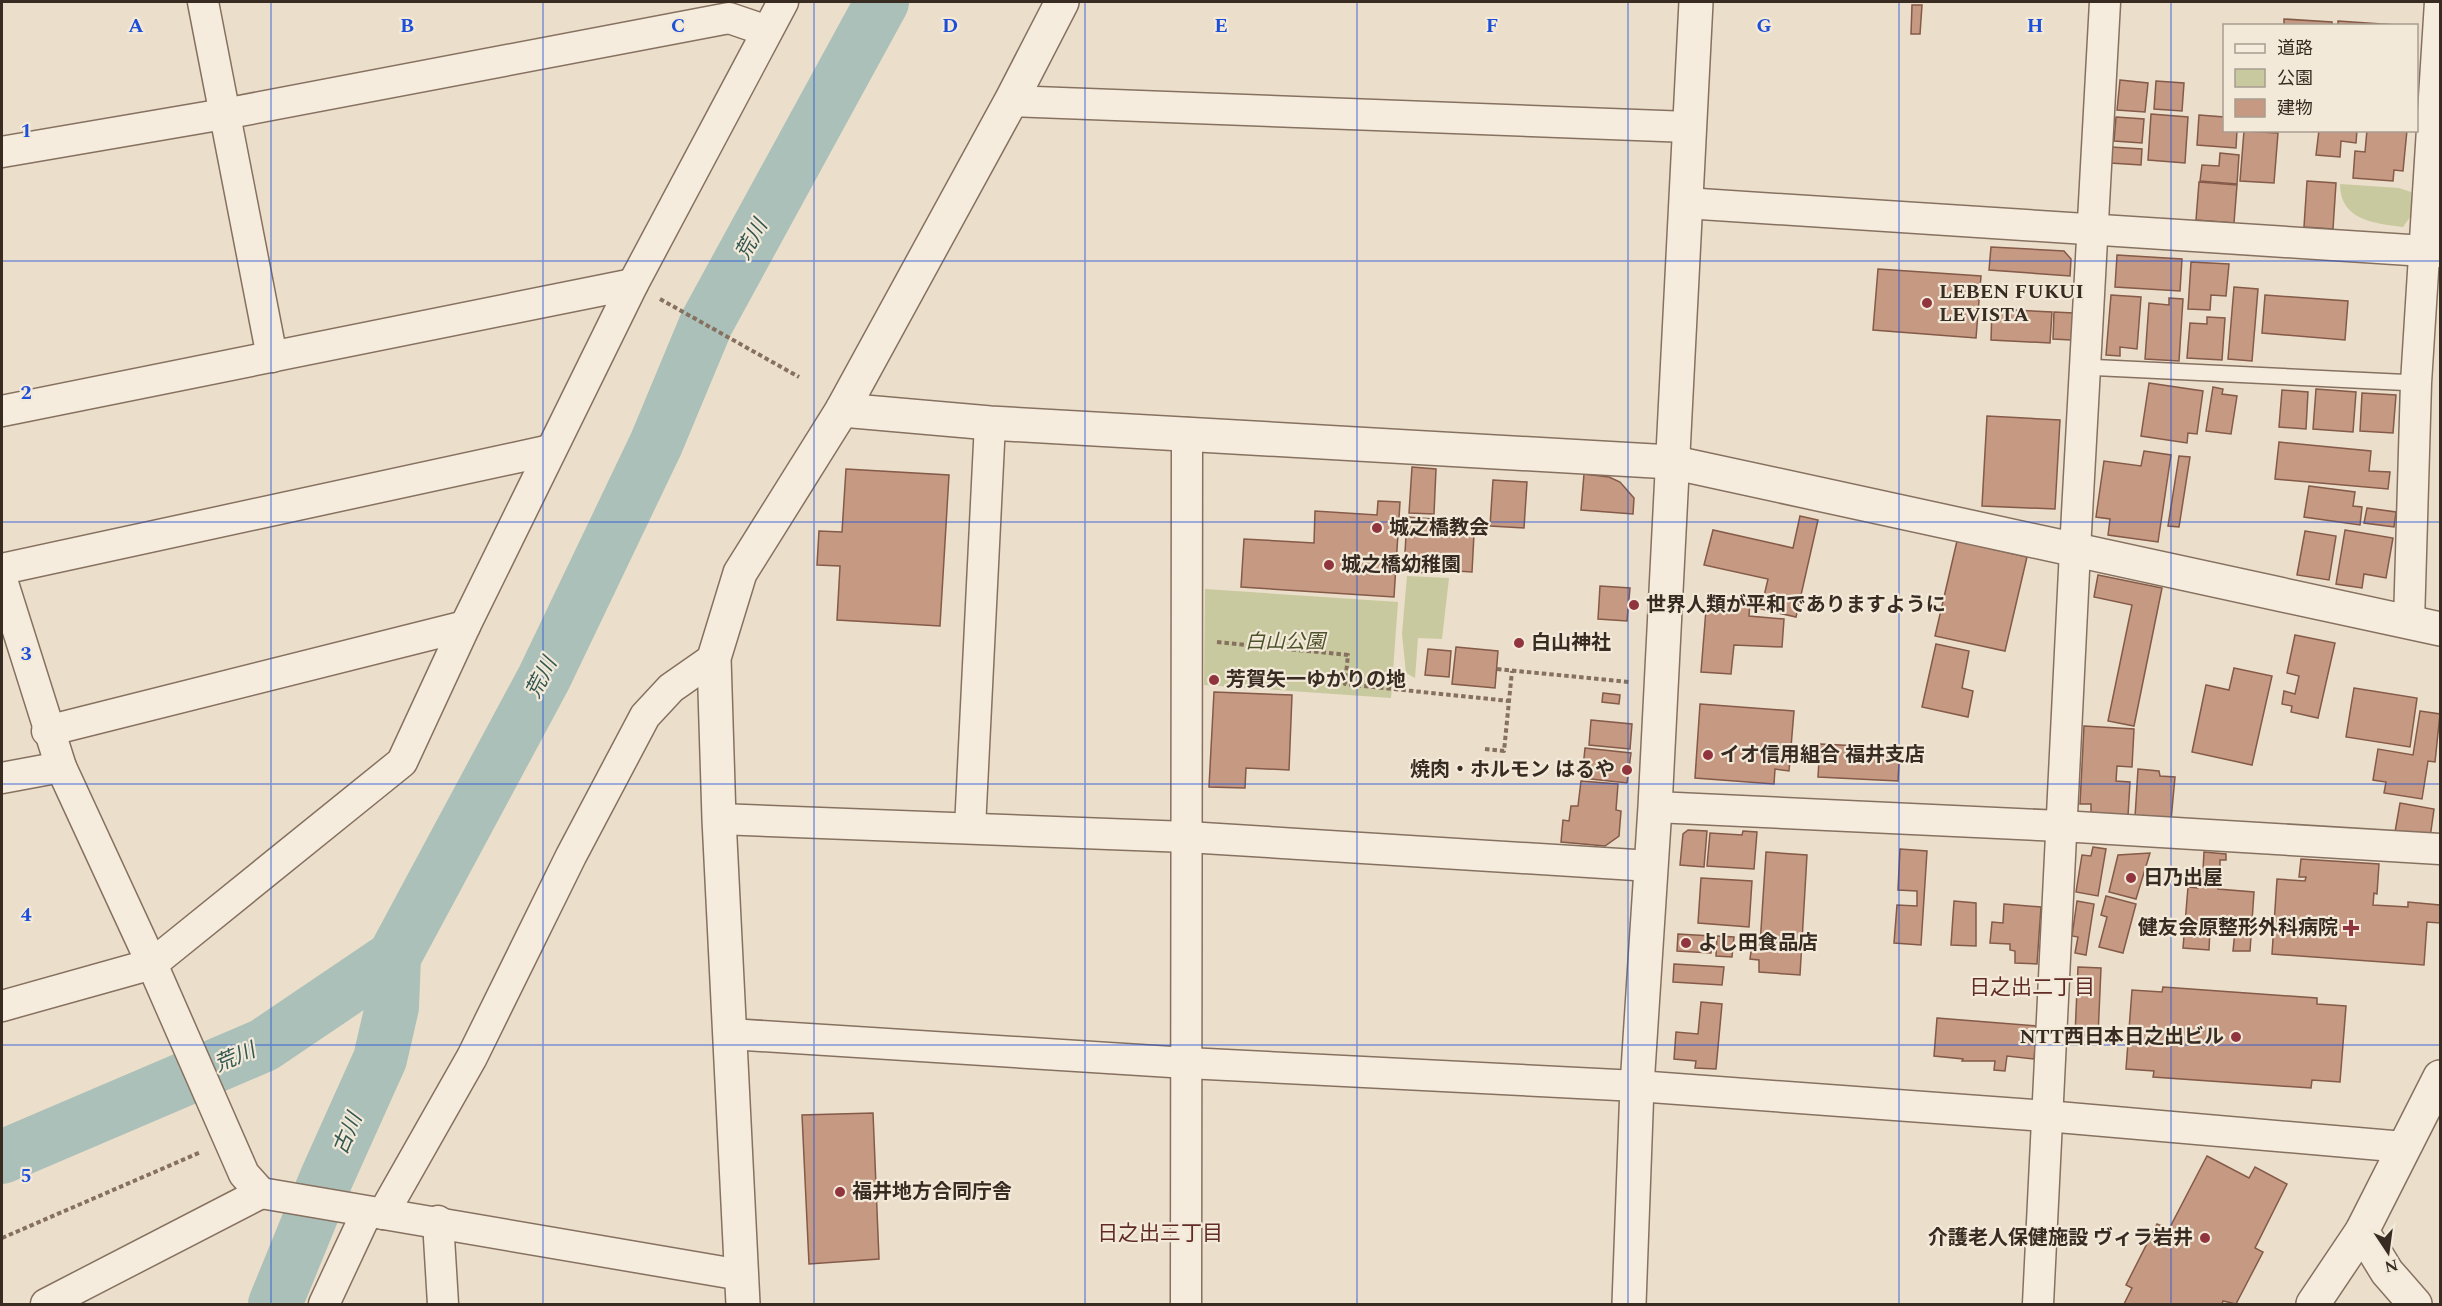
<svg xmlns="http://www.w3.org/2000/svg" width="2442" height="1306" font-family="Spectral,'Noto Sans JP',serif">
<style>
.green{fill:#c8c99e}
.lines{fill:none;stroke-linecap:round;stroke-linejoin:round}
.river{stroke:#aac0b8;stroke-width:54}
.building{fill:#c69983;stroke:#845a48;stroke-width:1.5}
.service-casing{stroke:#867160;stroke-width:18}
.minor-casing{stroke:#867160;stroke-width:33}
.tertiary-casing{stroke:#867160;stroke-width:36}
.path{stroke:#867160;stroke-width:4;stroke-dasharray:4.5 3;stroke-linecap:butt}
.service{stroke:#f6ecdd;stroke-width:15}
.minor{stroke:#f6ecdd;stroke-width:30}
.tertiary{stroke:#f6ecdd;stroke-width:33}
.grid{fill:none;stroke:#1d4ed8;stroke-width:1.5;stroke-opacity:0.55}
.poi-dot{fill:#90353e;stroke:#f3e9d9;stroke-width:2}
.labels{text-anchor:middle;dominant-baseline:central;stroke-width:4.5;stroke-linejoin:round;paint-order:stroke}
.poi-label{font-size:20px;font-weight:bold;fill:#382b22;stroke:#f3e9d9;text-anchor:start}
.park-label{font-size:20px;font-style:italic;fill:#4c532a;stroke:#f3e9d9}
.water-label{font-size:21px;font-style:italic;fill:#335751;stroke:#f3e9d9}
.neighbourhood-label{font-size:21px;fill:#612c25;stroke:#f3e9d9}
.grid-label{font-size:20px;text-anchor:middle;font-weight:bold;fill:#1d4ed8;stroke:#f3e9d9;stroke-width:4.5;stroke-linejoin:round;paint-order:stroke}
</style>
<rect width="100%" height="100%" fill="#ebdeca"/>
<!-- green -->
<g class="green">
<path d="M2340,184L2399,188L2411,192L2413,213L2403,227C2373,223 2340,220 2340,184Z"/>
<polygon points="1407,576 1449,578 1442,639 1418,638 1415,678 1406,673 1402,634"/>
<polygon points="1205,589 1398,602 1391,698 1204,685"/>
</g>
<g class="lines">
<!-- river -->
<g class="river">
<polyline points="2,1157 264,1045 394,957 544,678 656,444 706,324 882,2"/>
<polyline points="275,1304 327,1177 380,1059 392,1007 394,957"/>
</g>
</g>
<!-- building -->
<g class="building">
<polygon points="1912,5 1922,5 1920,34 1911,34"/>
<polygon points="2284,19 2332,22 2332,26 2284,26"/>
<polygon points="2338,21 2397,25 2338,26"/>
<polygon points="2120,80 2148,83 2145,112 2117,110"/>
<polygon points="2156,81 2184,83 2182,111 2154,109"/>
<polygon points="2151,114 2188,117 2185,163 2148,160"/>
<polygon points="2199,115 2224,117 2224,130 2237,130 2236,148 2197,145"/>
<polygon points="2116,117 2144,119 2142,143 2114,141"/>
<polygon points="2319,130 2357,130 2356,143 2341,141 2340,157 2316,155"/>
<polygon points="2367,130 2407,130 2403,171 2394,170 2393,181 2353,178 2355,151 2365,152"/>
<polygon points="2244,131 2278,133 2274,183 2240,181"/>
<polygon points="2111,147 2142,149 2141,165 2110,163"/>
<polygon points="2220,153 2239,155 2237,184 2200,181 2202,165 2219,166"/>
<polygon points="2307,181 2336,183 2333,229 2304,227"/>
<polygon points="2199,182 2237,185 2234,223 2196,220"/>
<polygon points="1991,247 2064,251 2071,259 2070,276 1989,270"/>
<polygon points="2117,255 2182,259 2180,291 2115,287"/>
<polygon points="2191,262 2229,264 2226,296 2211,295 2210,310 2188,309"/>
<polygon points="1878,269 1981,276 1976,338 1873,330"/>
<polygon points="2234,287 2258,289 2252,361 2228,359"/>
<polygon points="2111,295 2141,297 2137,349 2120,347 2120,356 2106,355"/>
<polygon points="2265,295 2348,301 2345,340 2262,333"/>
<polygon points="2169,298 2183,299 2179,361 2145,359 2149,303 2169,305"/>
<polygon points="1992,309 2052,312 2050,343 1991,340"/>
<polygon points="2054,312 2073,313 2071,340 2053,339"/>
<polygon points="2207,317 2225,318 2222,360 2187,358 2190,323 2207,324"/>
<polygon points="2149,383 2203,391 2197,434 2188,433 2187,443 2141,436"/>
<polygon points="2213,387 2223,389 2222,394 2237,396 2231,434 2206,431"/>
<polygon points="2316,389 2356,392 2353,432 2313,429"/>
<polygon points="2282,390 2308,392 2306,429 2279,427"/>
<polygon points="2362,393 2396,395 2393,433 2360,431"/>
<polygon points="1987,416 2060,420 2055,509 1982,506"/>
<polygon points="2279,442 2371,451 2369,471 2390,472 2388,489 2275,479"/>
<polygon points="2144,451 2171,455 2158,542 2108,535 2110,519 2096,517 2104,461 2141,466"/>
<polygon points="2179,456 2190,457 2179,527 2168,526"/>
<polygon points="1412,467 1436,469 1434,514 1409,513"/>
<polygon points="846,469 949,475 940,626 837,620 840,566 817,565 819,531 842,532"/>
<polygon points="1584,474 1609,477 1620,482 1634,498 1633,514 1581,510"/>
<polygon points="1493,480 1527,482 1524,528 1490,526"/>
<polygon points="2309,486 2355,492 2353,506 2362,507 2360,525 2304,517"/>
<polygon points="1378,501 1400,502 1394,597 1241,587 1244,539 1314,543 1315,511 1377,515"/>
<polygon points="2367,508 2396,512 2394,527 2364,523"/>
<polygon points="1800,516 1818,520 1796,617 1761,609 1768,579 1704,565 1713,530 1793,548"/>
<polygon points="1407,517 1446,520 1445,532 1474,534 1472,572 1426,569 1426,573 1404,571"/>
<polygon points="2345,530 2393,538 2386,578 2364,574 2362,588 2336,584"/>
<polygon points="2305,531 2336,536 2329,580 2297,575"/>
<polygon points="1957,541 2027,557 2005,651 1935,636"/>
<polygon points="2098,575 2162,588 2134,726 2108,721 2132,605 2094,597"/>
<polygon points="1600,586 1630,588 1627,621 1598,619"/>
<polygon points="1707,597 1750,600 1749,616 1784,619 1782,647 1734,645 1731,674 1701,672"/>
<polygon points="2295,635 2335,643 2318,718 2291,712 2292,706 2282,704 2284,691 2295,694 2299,676 2287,673"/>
<polygon points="1936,644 1969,651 1962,688 1973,691 1968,717 1922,707"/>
<polygon points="1456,647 1498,651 1495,688 1452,684"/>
<polygon points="1428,649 1451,651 1449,677 1425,675"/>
<polygon points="2234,668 2272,676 2252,765 2192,752 2206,685 2229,690"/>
<polygon points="2354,688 2417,698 2410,747 2346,737"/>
<polygon points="1214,692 1292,695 1289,770 1246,768 1245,788 1209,787"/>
<polygon points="1603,693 1620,695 1619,704 1602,702"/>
<polygon points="1700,704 1794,711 1789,771 1775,769 1774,784 1695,778"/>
<polygon points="2420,711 2440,714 2435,762 2428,761 2422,799 2384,793 2386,782 2373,780 2378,749 2413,755"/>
<polygon points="1591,720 1632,724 1630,749 1589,745"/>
<polygon points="2084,726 2134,729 2132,767 2117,766 2116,781 2130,782 2128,816 2091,815 2091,804 2080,804"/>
<polygon points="1820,744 1900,748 1898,781 1818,777"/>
<polygon points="1585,748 1631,753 1627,783 1582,778"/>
<polygon points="2138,769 2159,771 2160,776 2175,777 2171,820 2135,817"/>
<polygon points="1581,781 1618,784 1616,810 1621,811 1619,836 1605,846 1561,842 1563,820 1569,821 1571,806 1578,806"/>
<polygon points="2400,803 2434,809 2430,838 2395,832"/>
<polygon points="1688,830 1707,831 1704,867 1680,865 1683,834"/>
<polygon points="1743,831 1757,832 1754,869 1707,866 1710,833 1742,835"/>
<polygon points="2093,847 2106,849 2098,896 2076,892 2082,855 2091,856"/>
<polygon points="1900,849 1927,851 1921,945 1894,943 1897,905 1917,906 1917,891 1898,890"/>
<polygon points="1766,852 1807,855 1800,975 1759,972 1759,960 1750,959 1752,944 1760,945"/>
<polygon points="2204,852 2226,854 2226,860 2220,860 2220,871 2203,870"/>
<polygon points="2150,853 2136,899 2109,892 2118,855"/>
<polygon points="2301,859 2379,864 2377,894 2374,893 2373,905 2408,907 2408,902 2440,905 2440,923 2427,922 2424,965 2272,954 2277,879 2305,881 2306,877 2299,877"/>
<polygon points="2199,871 2219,873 2218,889 2254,892 2250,951 2233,951 2235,931 2210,929 2209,950 2183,948 2188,887 2198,888"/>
<polygon points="1701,878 1752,881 1749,927 1698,923"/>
<polygon points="2106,896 2136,904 2123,953 2099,947 2107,917 2101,915"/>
<polygon points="1954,901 1976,903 1976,946 1951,945"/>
<polygon points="2077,901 2094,904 2086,955 2075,953 2078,937 2072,936"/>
<polygon points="2004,904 2041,907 2037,964 2015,963 2015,951 2010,950 2010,944 1990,943 1992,922 2003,923"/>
<polygon points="1678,934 1712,936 1711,953 1677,951"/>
<polygon points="1717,936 1734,937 1732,957 1716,956"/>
<polygon points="1674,964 1724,967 1722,985 1673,982"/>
<polygon points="2078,967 2101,968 2098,1036 2075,1035"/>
<polygon points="2163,987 2317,998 2317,1004 2346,1006 2340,1082 2312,1080 2311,1088 2153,1077 2154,1071 2126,1069 2132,990 2162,992"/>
<polygon points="1701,1002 1722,1004 1716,1069 1695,1068 1696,1061 1674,1059 1676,1032 1698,1034"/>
<polygon points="1937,1018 2037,1026 2034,1059 2007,1056 2005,1071 1994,1070 1995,1061 1962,1061 1963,1059 1934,1056"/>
<polygon points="873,1113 879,1259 809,1264 802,1115"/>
<polygon points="2207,1156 2249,1178 2255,1167 2287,1184 2255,1248 2263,1252 2236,1304 2223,1301 2222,1304 2124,1304 2132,1288 2126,1285 2157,1224 2169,1229"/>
</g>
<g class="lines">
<defs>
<polyline id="service" points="2084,367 2416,383"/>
<g id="minor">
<polyline points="203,2 272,357"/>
<polyline points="1011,101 1689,127"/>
<polyline points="2,152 224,114 729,18 767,31"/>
<polyline points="1685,203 2440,252"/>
<polyline points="2,411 633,284"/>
<polyline points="2,569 551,450"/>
<polyline points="2,580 61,767 152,964 244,1174 261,1193 741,1275"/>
<polyline points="2409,622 2416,383 2440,2"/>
<polyline points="47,731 465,626"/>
<polyline points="2,778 61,767"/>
<polyline points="1655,807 2061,826 2440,849"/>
<polyline points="719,819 1187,837 1651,866"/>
<polyline points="970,828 990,423"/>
<polyline points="2,1006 152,964 402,762 465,626 633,284 783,2"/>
<polyline points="730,1034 1187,1063 1637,1086 2046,1116 2404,1147"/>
<polyline points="383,1214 472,1057 571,856 645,716 671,688 714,658"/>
<polyline points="438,1221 443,1304"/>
<polyline points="46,1304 261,1193"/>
<polyline points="324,1304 367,1212"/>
<polyline points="1186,1304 1187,433"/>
<polyline points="2038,1304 2075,550 2105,2"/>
</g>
<g id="tertiary">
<polyline points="842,410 990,423 1671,462 2440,629"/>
<polyline points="743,1304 719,819 714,658 740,573 842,410 1011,101 1062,2"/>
<polyline points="1629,1304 1637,1086 1655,807 1696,2"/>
<polyline points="2313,1304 2362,1231"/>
<polyline points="2415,1304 2387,1272 2362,1231 2440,1077"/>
</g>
</defs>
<!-- service casing -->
<use href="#service" class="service-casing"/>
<!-- minor casing -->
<use href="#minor" class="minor-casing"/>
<!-- tertiary casing -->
<use href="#tertiary" class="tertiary-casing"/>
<!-- path -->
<g class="path">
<polyline points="660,299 799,377"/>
<polyline points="1217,642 1348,655 1345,684 1509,701"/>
<polyline points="1497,669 1629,682"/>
<polyline points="1485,749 1504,751 1512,671"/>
<polyline points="2,1238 201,1152"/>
</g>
<!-- service -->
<use href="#service" class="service"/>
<!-- minor -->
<use href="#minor" class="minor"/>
<!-- tertiary -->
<use href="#tertiary" class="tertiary"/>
</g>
<!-- grid -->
<path class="grid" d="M271,2V1304M543,2V1304M814,2V1304M1085,2V1304M1357,2V1304M1628,2V1304M1899,2V1304M2171,2V1304M2,261H2440M2,522H2440M2,784H2440M2,1045H2440"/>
<!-- markers -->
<g class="poi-dot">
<circle cx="1927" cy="303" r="6"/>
<circle cx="1377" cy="528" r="6"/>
<circle cx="1329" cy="565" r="6"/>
<circle cx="1634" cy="605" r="6"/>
<circle cx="1519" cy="643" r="6"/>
<circle cx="1214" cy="680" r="6"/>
<circle cx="1708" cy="755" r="6"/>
<circle cx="1627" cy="770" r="6"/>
<circle cx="2131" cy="878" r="6"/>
<path d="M2348 919h6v6h6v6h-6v6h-6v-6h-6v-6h6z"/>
<circle cx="1686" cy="943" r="6"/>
<circle cx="2236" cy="1037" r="6"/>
<circle cx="840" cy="1192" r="6"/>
<circle cx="2205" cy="1238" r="6"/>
</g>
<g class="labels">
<!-- poi labels -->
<g class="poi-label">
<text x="1939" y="292">LEBEN FUKUI<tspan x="1939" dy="23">LEVISTA</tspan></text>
<text x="1389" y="528">城之橋教会</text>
<text x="1341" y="565">城之橋幼稚園</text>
<text x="1646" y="605">世界人類が平和でありますように</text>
<text x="1531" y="643">白山神社</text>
<text x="1226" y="680">芳賀矢一ゆかりの地</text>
<text x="1720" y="755">イオ信用組合 福井支店</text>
<text x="1615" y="770" text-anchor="end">焼肉・ホルモン はるや</text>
<text x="2143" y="878">日乃出屋</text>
<text x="2338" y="928" text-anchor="end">健友会原整形外科病院</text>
<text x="1698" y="943">よし田食品店</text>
<text x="2224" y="1037" text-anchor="end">NTT西日本日之出ビル</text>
<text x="852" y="1192">福井地方合同庁舎</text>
<text x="2193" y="1238" text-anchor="end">介護老人保健施設 ヴィラ岩井</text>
</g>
<!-- park labels -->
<g class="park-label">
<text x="1285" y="642">白山公園</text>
</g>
<!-- water labels -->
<g class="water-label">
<text transform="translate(752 240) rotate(-61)">荒川</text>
<text transform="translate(542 678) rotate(-63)">荒川</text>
<text transform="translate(235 1058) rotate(-23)">荒川</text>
<text transform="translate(348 1134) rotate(-67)">古川</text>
</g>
<!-- neighbourhood labels -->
<g class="neighbourhood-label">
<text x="2032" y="988">日之出二丁目</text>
<text x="1160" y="1234">日之出三丁目</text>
</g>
</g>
<g class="grid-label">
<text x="136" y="32">A</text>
<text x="407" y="32">B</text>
<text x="678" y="32">C</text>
<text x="950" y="32">D</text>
<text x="1221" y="32">E</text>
<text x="1492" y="32">F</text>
<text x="1764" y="32">G</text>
<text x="2035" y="32">H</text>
<text x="26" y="137">1</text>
<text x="26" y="399">2</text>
<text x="26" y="660">3</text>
<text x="26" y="921">4</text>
<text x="26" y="1182">5</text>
</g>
<!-- border -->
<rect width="2442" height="1306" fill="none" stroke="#382b22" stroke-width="6"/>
<!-- legend -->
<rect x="2223" y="24" width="195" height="108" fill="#f3e9d9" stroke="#a89d90" stroke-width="1.5"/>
<rect x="2235" y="44" width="30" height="9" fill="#f6ecdd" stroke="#a89d90" stroke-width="1.5"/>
<text x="2277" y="54" font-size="18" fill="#382b22">道路</text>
<rect x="2235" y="69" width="30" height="18" fill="#c8c99e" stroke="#a89d90" stroke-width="1.5"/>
<text x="2277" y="84" font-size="18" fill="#382b22">公園</text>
<rect x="2235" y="99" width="30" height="18" fill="#c69983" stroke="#a89d90" stroke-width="1.5"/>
<text x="2277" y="114" font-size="18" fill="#382b22">建物</text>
<!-- north arrow -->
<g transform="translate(2388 1252) rotate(167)" stroke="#f3e9d9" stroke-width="4.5" paint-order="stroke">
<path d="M0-4.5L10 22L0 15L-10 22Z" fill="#382b22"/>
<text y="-9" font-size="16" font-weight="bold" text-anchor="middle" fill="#382b22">N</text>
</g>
</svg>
